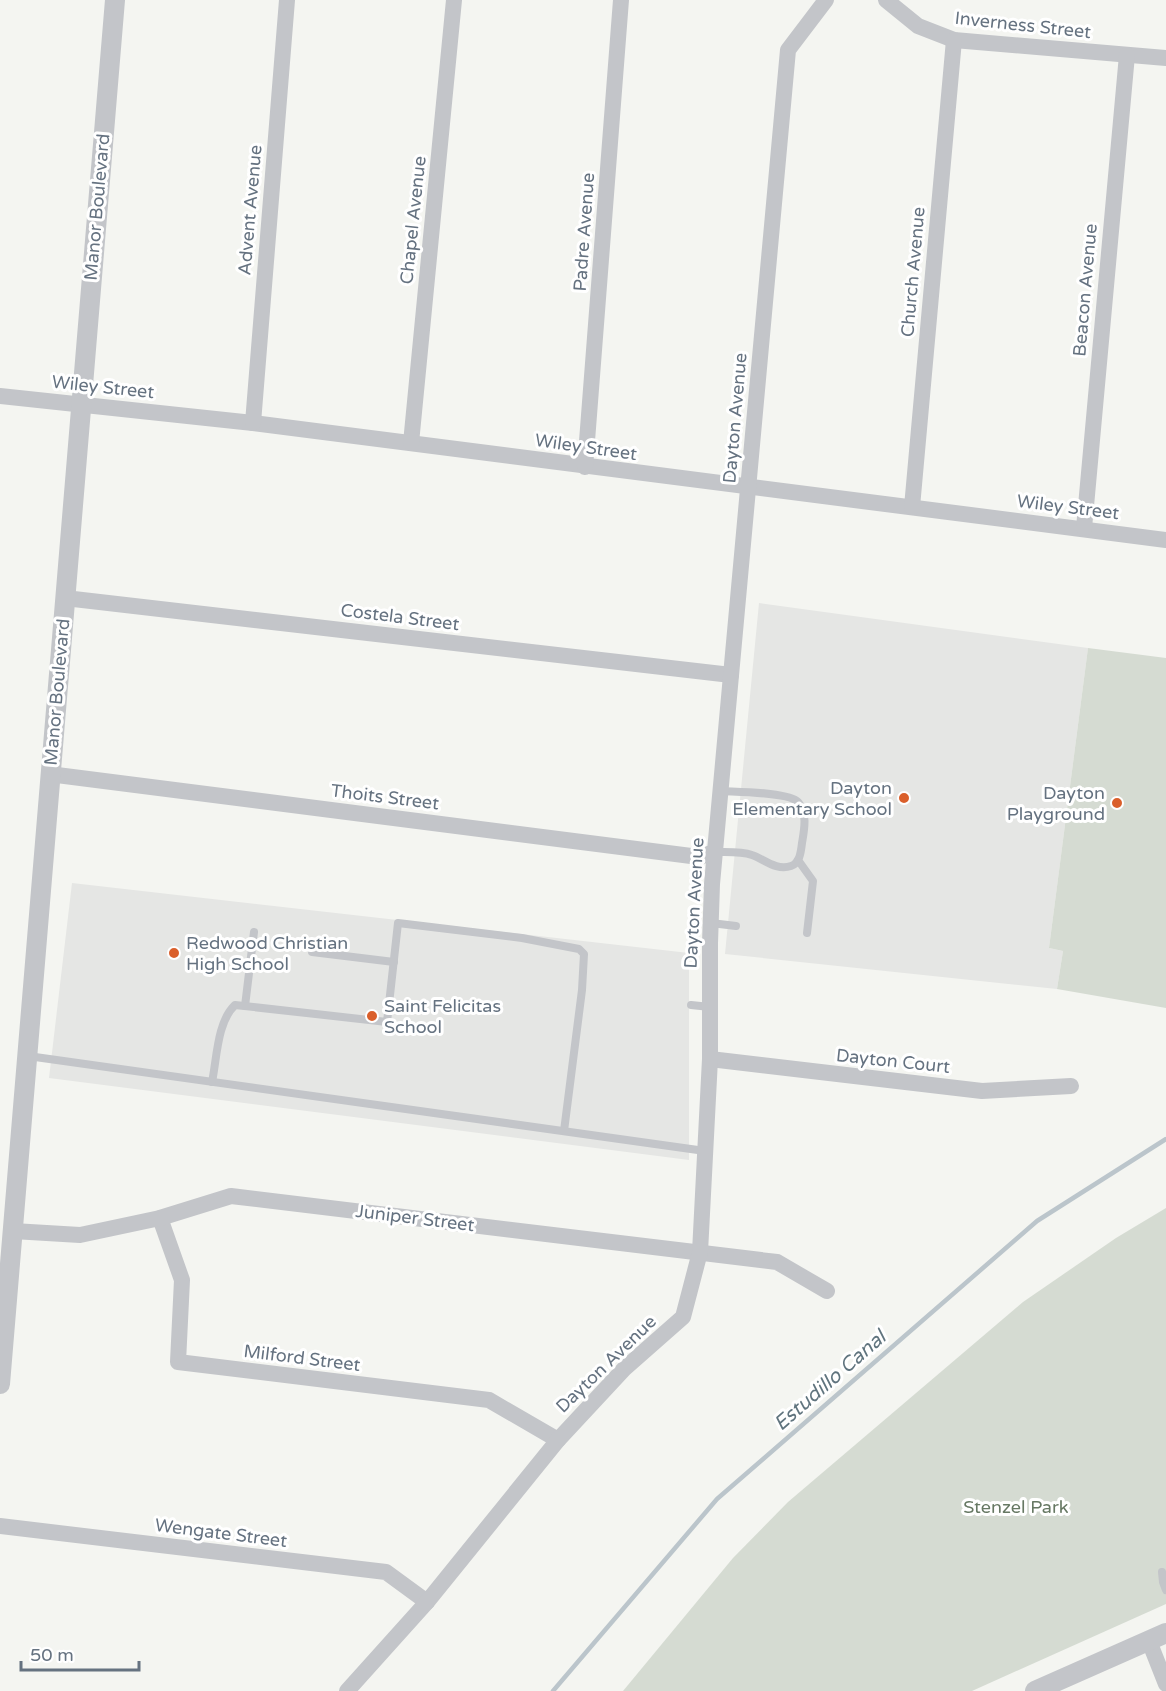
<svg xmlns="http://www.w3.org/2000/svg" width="1166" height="1691" font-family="'Varela Round',sans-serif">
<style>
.built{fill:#e5e6e4}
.green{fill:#d5dbd2}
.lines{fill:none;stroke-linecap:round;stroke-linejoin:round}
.stream{stroke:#bbc5cb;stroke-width:4.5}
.service{stroke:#c3c5c9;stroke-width:8}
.minor{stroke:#c3c5c9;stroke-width:16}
.tertiary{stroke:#c3c5c9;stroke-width:20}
.poi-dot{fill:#da5f2b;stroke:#fff;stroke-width:2}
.labels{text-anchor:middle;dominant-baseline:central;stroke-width:6;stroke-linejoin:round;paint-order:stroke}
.street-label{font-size:18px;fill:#657280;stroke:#fff}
.poi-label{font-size:18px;fill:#657280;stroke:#fff;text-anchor:end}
.park-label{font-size:18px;fill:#667863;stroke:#fff}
.water-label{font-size:20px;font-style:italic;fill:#60747e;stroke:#fff}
</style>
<rect width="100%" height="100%" fill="#f4f5f1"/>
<!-- built -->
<g class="built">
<polygon points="759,603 1088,648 1049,948 1063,951 1057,989 725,954"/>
<polygon points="72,883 689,953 689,1160 49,1078"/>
</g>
<!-- green -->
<g class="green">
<polygon points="1088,648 1166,658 1166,1008 1057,989 1063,951 1049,948"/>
<polygon points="1166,1208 1166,1604 972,1691 623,1691 733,1558 788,1502 1023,1302 1116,1238"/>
</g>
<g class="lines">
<!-- stream -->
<polyline class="stream" points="553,1691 717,1499 1037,1221 1166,1139"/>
<!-- service -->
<g class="service">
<path d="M715,852C726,852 741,851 752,855C764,859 776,871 791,866C800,863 801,851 802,843C804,831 808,813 798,802C789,792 737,792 721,791"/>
<polyline points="798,860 813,881 807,933"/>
<polyline points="711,923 736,926"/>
<polyline points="312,952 394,962"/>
<polyline points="691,1005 710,1007"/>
<polyline points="245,1006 254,932"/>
<polyline points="28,1056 705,1151"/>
<path d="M212,1082C217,1058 217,1022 235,1005L387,1022L398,923L522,938L579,949L584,954L582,990L564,1131"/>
<polyline points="1162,1572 1163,1582 1166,1590"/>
</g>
<!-- minor -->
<g class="minor">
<polyline points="886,0 918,26 954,40 1166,58"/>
<polyline points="0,396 253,423 1166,540"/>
<polyline points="253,423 287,0"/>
<polyline points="411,443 454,0"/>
<polyline points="585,467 621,0"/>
<polyline points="912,507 954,40"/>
<polyline points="1084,528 1127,55"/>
<polyline points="65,598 731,675"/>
<polyline points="49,774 699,857 715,852"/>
<polyline points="710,1059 982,1091 1071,1086"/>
<polyline points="160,1218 182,1280 178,1362 489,1400 558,1440"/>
<polyline points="13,1231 80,1235 160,1218 231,1196 777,1262 827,1291"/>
<polyline points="0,1526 386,1572 427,1602"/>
<polyline points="1149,1641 1166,1684"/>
<polyline points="347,1691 427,1602 558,1440 624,1369 683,1317 700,1252 710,1059 710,943 712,884 788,50 826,0"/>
</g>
<!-- tertiary -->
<g class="tertiary">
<polyline points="0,1384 115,0"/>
<polyline points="1035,1691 1166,1633"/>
</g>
</g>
<!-- markers -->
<g class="poi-dot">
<circle cx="904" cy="798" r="6"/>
<circle cx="1117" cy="803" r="6"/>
<circle cx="174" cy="953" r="6"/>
<circle cx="372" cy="1016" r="6"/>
</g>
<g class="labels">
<!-- street labels -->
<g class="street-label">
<text transform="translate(1023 25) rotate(6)">Inverness Street</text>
<text transform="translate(97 207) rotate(-85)">Manor Boulevard</text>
<text transform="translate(250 210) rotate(-85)">Advent Avenue</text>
<text transform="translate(413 220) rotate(-84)">Chapel Avenue</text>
<text transform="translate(584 232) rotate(-86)">Padre Avenue</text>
<text transform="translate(913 272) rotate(-85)">Church Avenue</text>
<text transform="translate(1085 290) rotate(-85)">Beacon Avenue</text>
<text transform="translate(103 387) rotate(6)">Wiley Street</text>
<text transform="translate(735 418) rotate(-85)">Dayton Avenue</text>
<text transform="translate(586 447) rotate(8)">Wiley Street</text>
<text transform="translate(1068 507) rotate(7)">Wiley Street</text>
<text transform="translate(400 617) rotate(7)">Costela Street</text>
<text transform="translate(57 692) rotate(-85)">Manor Boulevard</text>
<text transform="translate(385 797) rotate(7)">Thoits Street</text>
<text transform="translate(694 903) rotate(-87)">Dayton Avenue</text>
<text transform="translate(893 1061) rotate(6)">Dayton Court</text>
<text transform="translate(415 1218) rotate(7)">Juniper Street</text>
<text transform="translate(302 1358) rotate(7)">Milford Street</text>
<text transform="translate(606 1364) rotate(-44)">Dayton Avenue</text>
<text transform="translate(221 1533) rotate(7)">Wengate Street</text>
</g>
<!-- poi labels -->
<g class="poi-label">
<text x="892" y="788">Dayton<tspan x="892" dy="21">Elementary School</tspan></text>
<text x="1105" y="793">Dayton<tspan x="1105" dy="21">Playground</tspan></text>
<text x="186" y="943" text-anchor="start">Redwood Christian<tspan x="186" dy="21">High School</tspan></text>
<text x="384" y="1006" text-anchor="start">Saint Felicitas<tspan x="384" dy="21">School</tspan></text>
</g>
<!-- park labels -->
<g class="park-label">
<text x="1016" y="1507">Stenzel Park</text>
</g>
<!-- water labels -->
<g class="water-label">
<text transform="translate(830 1381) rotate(-41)">Estudillo Canal</text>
</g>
</g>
<!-- scale -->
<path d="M21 1661v9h118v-9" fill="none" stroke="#657280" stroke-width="3"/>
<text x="30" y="1661" font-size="18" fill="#657280" stroke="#ffffff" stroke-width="4.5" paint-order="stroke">50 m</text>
</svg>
